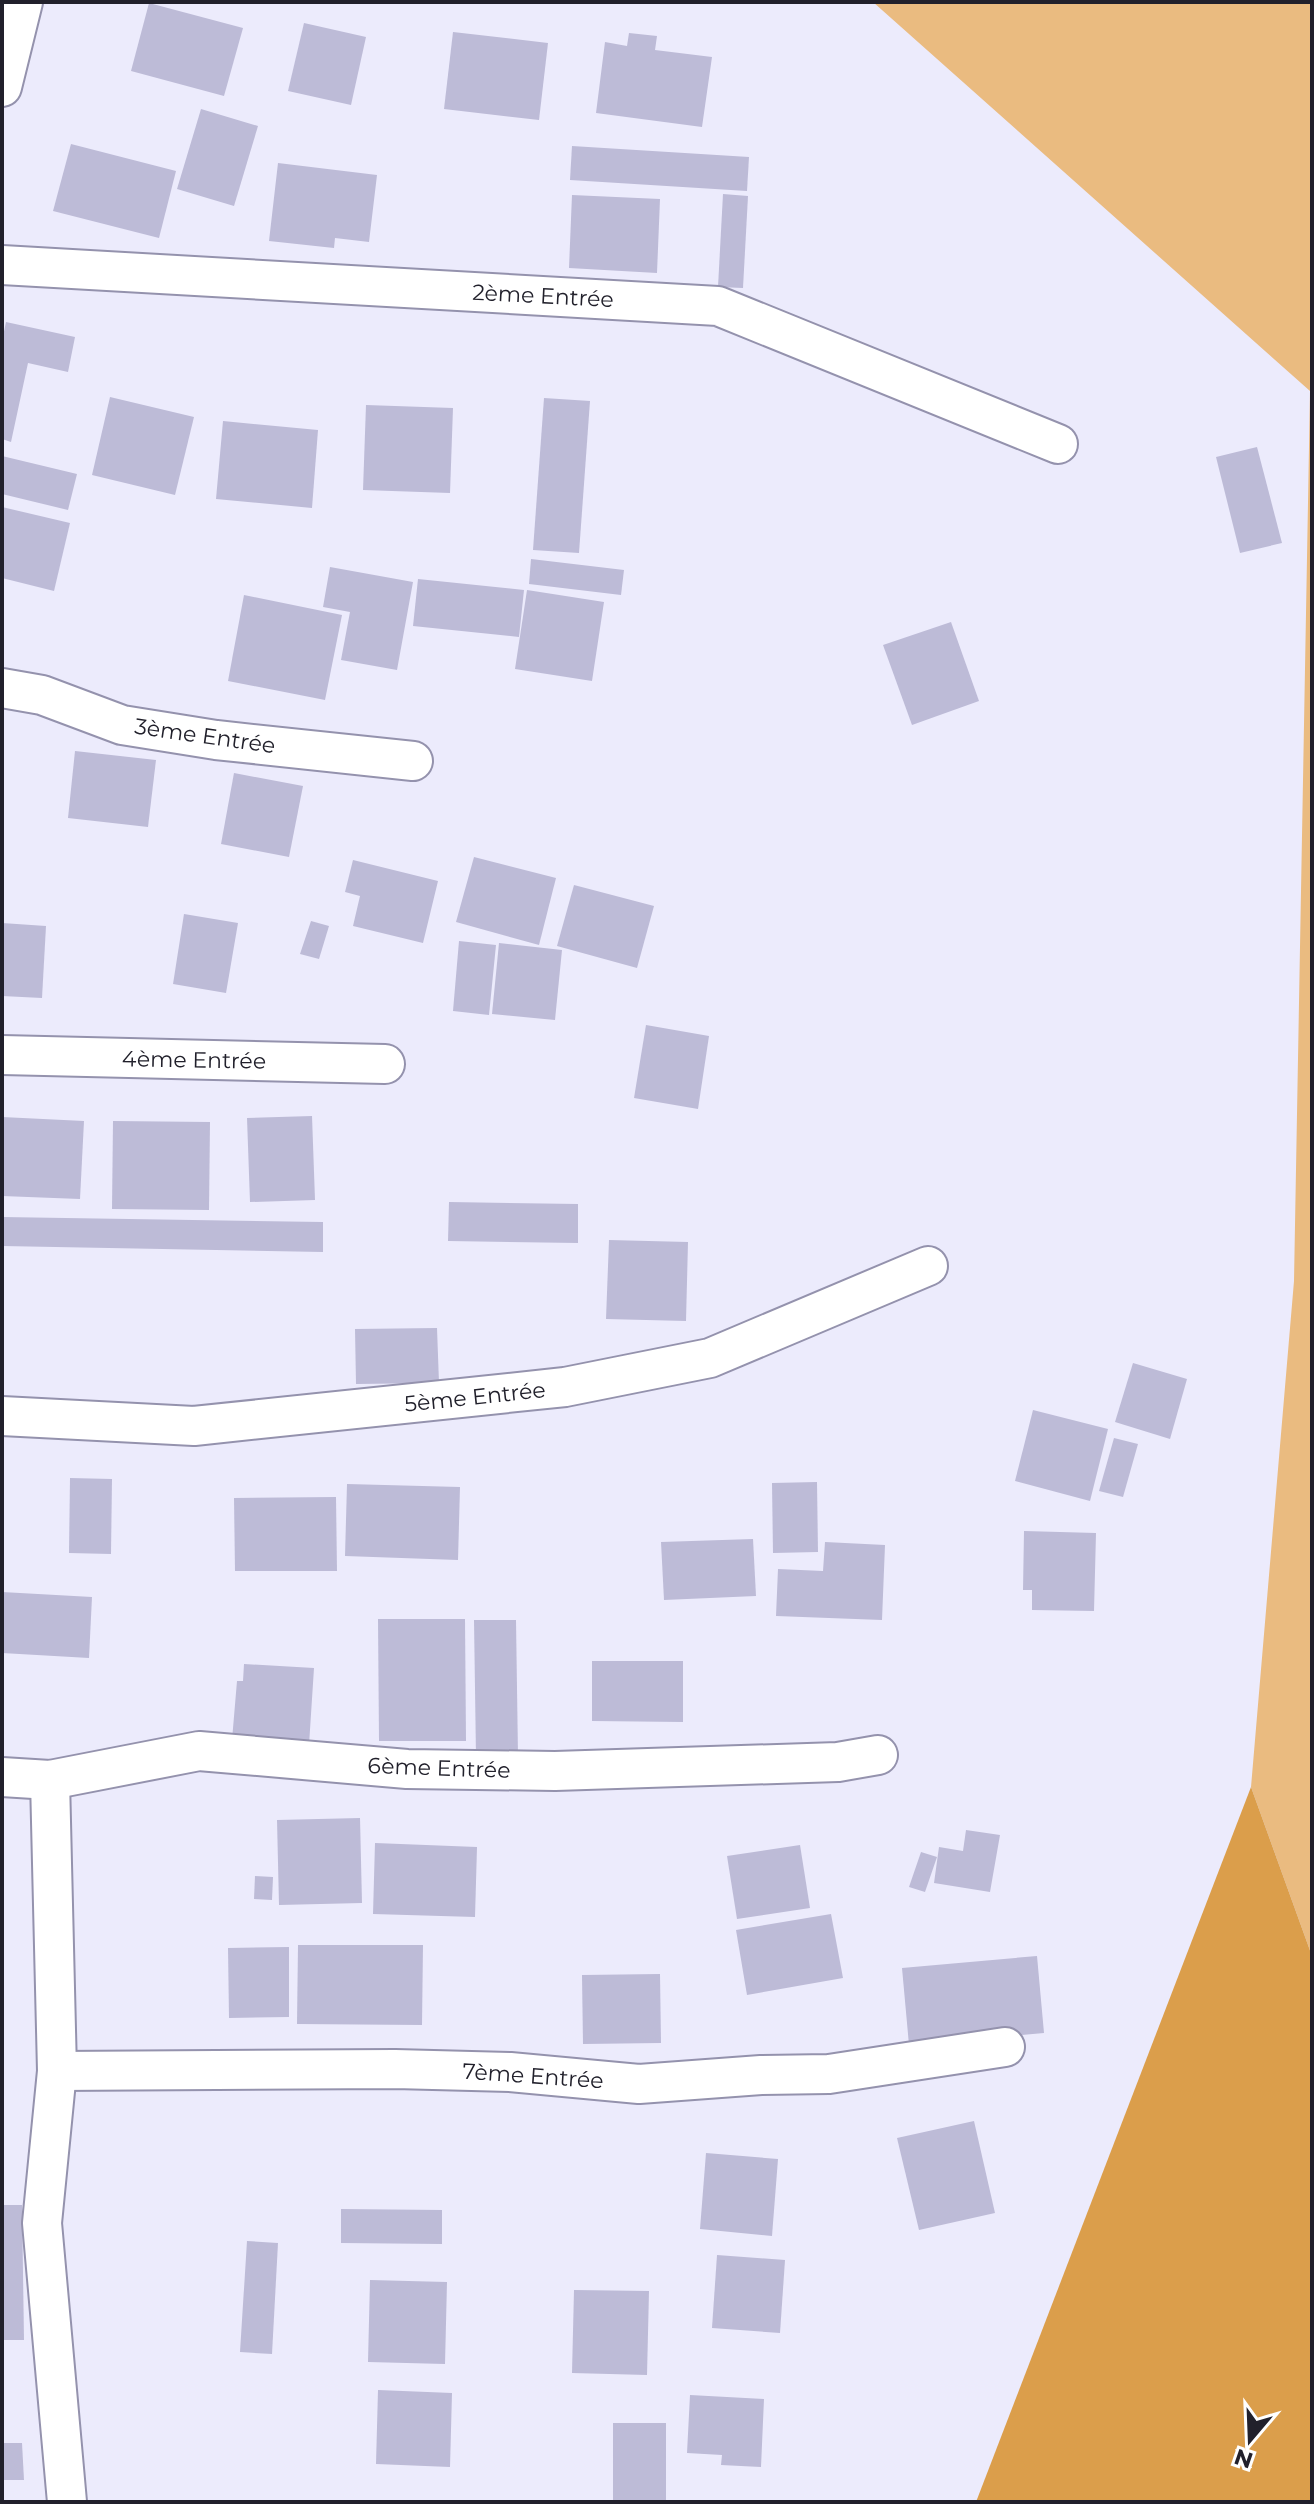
<svg xmlns="http://www.w3.org/2000/svg" width="1314" height="2504" font-family="Montserrat,sans-serif">
<style>
.green{fill:#eabb80}
.forest{fill:#db9e4b}
.building{fill:#bdbbd7}
.lines{fill:none;stroke-linecap:round;stroke-linejoin:round}
.minor-casing{stroke:#9492ad;stroke-width:42}
.minor{stroke:#fff;stroke-width:38}
.labels{text-anchor:middle;dominant-baseline:central;stroke-width:8;stroke-linejoin:round;paint-order:stroke}
.street-label{font-size:22px;fill:#21202b;stroke:#fff}
</style>
<rect width="100%" height="100%" fill="#ecebfc"/>
<!-- green -->
<polygon class="green" points="873,2 1312,2 1312,1956 1251,1787 1294,1281 1310,391"/>
<!-- forest -->
<polygon class="forest" points="1251,1787 1312,1956 1312,2502 976,2502"/>
<!-- building -->
<g class="building">
<polygon points="149,3 243,28 224,96 131,71"/>
<polygon points="304,23 366,37 351,105 288,91"/>
<polygon points="453,32 548,43 539,120 444,109"/>
<polygon points="629,33 657,36 655,50 712,57 702,127 596,113 605,42 627,46"/>
<polygon points="201,109 258,126 234,206 177,189"/>
<polygon points="71,144 176,171 159,238 53,211"/>
<polygon points="572,146 749,157 747,191 570,180"/>
<polygon points="278,163 377,175 369,242 335,238 334,248 269,241"/>
<polygon points="723,194 748,196 743,288 718,287"/>
<polygon points="572,195 660,199 657,273 569,268"/>
<polygon points="6,322 75,337 68,372 28,363 11,442 2,439 2,341"/>
<polygon points="110,397 194,417 175,495 92,475"/>
<polygon points="544,398 590,401 579,553 533,550"/>
<polygon points="366,405 453,408 450,493 363,490"/>
<polygon points="223,421 318,430 312,508 216,499"/>
<polygon points="1257,447 1282,543 1240,553 1216,457"/>
<polygon points="2,456 77,474 68,510 2,494"/>
<polygon points="2,507 70,523 54,591 2,578"/>
<polygon points="531,559 624,570 621,595 529,584"/>
<polygon points="330,567 413,582 397,670 341,660 350,612 323,607"/>
<polygon points="418,579 524,590 519,637 413,626"/>
<polygon points="527,590 604,602 592,681 515,669"/>
<polygon points="244,595 342,615 325,700 228,681"/>
<polygon points="951,622 979,701 912,725 883,645"/>
<polygon points="75,751 156,760 148,827 68,818"/>
<polygon points="234,773 303,786 289,857 221,844"/>
<polygon points="474,857 556,878 539,945 456,922"/>
<polygon points="353,860 438,881 423,943 353,926 360,896 345,892"/>
<polygon points="574,885 654,906 637,968 557,946"/>
<polygon points="184,914 238,923 226,993 173,984"/>
<polygon points="311,921 329,926 319,959 300,954"/>
<polygon points="2,923 46,926 42,998 2,996"/>
<polygon points="459,941 496,945 489,1015 453,1011"/>
<polygon points="499,943 562,950 555,1020 492,1014"/>
<polygon points="646,1025 709,1036 698,1109 634,1098"/>
<polygon points="312,1116 315,1200 250,1202 247,1118"/>
<polygon points="2,1117 84,1121 80,1199 2,1196"/>
<polygon points="113,1121 210,1122 209,1210 112,1209"/>
<polygon points="449,1202 578,1204 578,1243 448,1241"/>
<polygon points="2,1217 323,1222 323,1252 2,1246"/>
<polygon points="609,1240 688,1242 686,1321 606,1319"/>
<polygon points="437,1328 439,1383 356,1384 355,1329"/>
<polygon points="1133,1363 1187,1379 1170,1439 1115,1422"/>
<polygon points="1033,1410 1108,1429 1090,1501 1015,1481"/>
<polygon points="1114,1438 1138,1444 1123,1497 1099,1491"/>
<polygon points="70,1478 112,1479 111,1554 69,1553"/>
<polygon points="817,1482 818,1552 773,1553 772,1483"/>
<polygon points="347,1484 460,1487 458,1560 345,1556"/>
<polygon points="336,1497 337,1571 235,1571 234,1498"/>
<polygon points="1024,1531 1096,1533 1094,1611 1032,1610 1032,1590 1023,1590"/>
<polygon points="753,1539 756,1596 664,1600 661,1542"/>
<polygon points="825,1542 885,1545 882,1620 776,1616 778,1569 823,1571"/>
<polygon points="2,1592 92,1597 89,1658 2,1653"/>
<polygon points="378,1619 465,1619 466,1741 379,1741"/>
<polygon points="474,1620 516,1620 518,1756 476,1757"/>
<polygon points="592,1661 683,1661 683,1722 592,1721"/>
<polygon points="244,1664 314,1668 309,1745 232,1740 237,1681 243,1681"/>
<polygon points="360,1818 362,1903 279,1905 277,1820"/>
<polygon points="966,1830 1000,1835 990,1892 934,1883 939,1847 963,1851"/>
<polygon points="375,1843 477,1847 475,1917 373,1914"/>
<polygon points="800,1845 810,1908 737,1919 727,1856"/>
<polygon points="921,1852 937,1857 925,1892 909,1887"/>
<polygon points="255,1876 273,1877 272,1900 254,1899"/>
<polygon points="831,1914 843,1978 747,1995 736,1930"/>
<polygon points="298,1945 423,1945 422,2025 297,2024"/>
<polygon points="289,1947 289,2017 229,2018 228,1948"/>
<polygon points="1037,1956 1044,2033 909,2045 902,1968"/>
<polygon points="660,1974 661,2043 583,2044 582,1975"/>
<polygon points="974,2121 995,2213 919,2230 897,2138"/>
<polygon points="706,2153 778,2159 772,2236 700,2229"/>
<polygon points="2,2205 22,2205 24,2340 2,2340"/>
<polygon points="341,2209 442,2210 442,2244 341,2243"/>
<polygon points="247,2241 278,2243 272,2354 240,2352"/>
<polygon points="717,2255 785,2260 780,2333 712,2328"/>
<polygon points="370,2280 447,2282 445,2364 368,2362"/>
<polygon points="574,2290 649,2291 647,2375 572,2373"/>
<polygon points="378,2390 452,2393 450,2467 376,2464"/>
<polygon points="690,2395 764,2399 761,2467 721,2465 722,2455 687,2453"/>
<rect x="613" y="2423" width="53" height="79"/>
<polygon points="2,2443 22,2443 24,2480 2,2480"/>
</g>
<g class="lines">
<defs>
<g id="minor">
<polyline points="2,87 23,2"/>
<polyline points="2,265 718,306 1058,444"/>
<polyline points="2,688 42,695 122,725 216,740 413,761"/>
<polyline points="2,1055 385,1064"/>
<polyline points="2,1416 194,1426 565,1387 710,1358 928,1266"/>
<polyline points="2,1777 50,1780 199,1751 407,1769 555,1771 838,1762 878,1755"/>
<polyline points="50,1780 57,2071 42,2223 67,2502"/>
<polyline points="57,2071 395,2069 510,2072 639,2084 761,2075 829,2074 1005,2047"/>
</g>
</defs>
<!-- minor casing -->
<use href="#minor" class="minor-casing"/>
<!-- minor -->
<use href="#minor" class="minor"/>
</g>
<g class="labels">
<!-- street labels -->
<g class="street-label">
<text transform="translate(543 296) rotate(3)">2ème Entrée</text>
<text transform="translate(205 736) rotate(8)">3ème Entrée</text>
<text transform="translate(194 1060) rotate(1)">4ème Entrée</text>
<text transform="translate(475 1397) rotate(-6)">5ème Entrée</text>
<text transform="translate(439 1768) rotate(2)">6ème Entrée</text>
<text transform="translate(533 2076) rotate(4)">7ème Entrée</text>
</g>
</g>
<!-- border -->
<rect width="1314" height="2504" fill="none" stroke="#21202b" stroke-width="8"/>
<!-- north arrow -->
<g transform="translate(1250 2440) rotate(199)" stroke="#ffffff" stroke-width="6" paint-order="stroke">
<path d="M0-6L14 30L0 20L-14 30Z" fill="#21202b"/>
<text y="-12" font-size="22" font-weight="bold" text-anchor="middle" fill="#21202b">N</text>
</g>
</svg>
